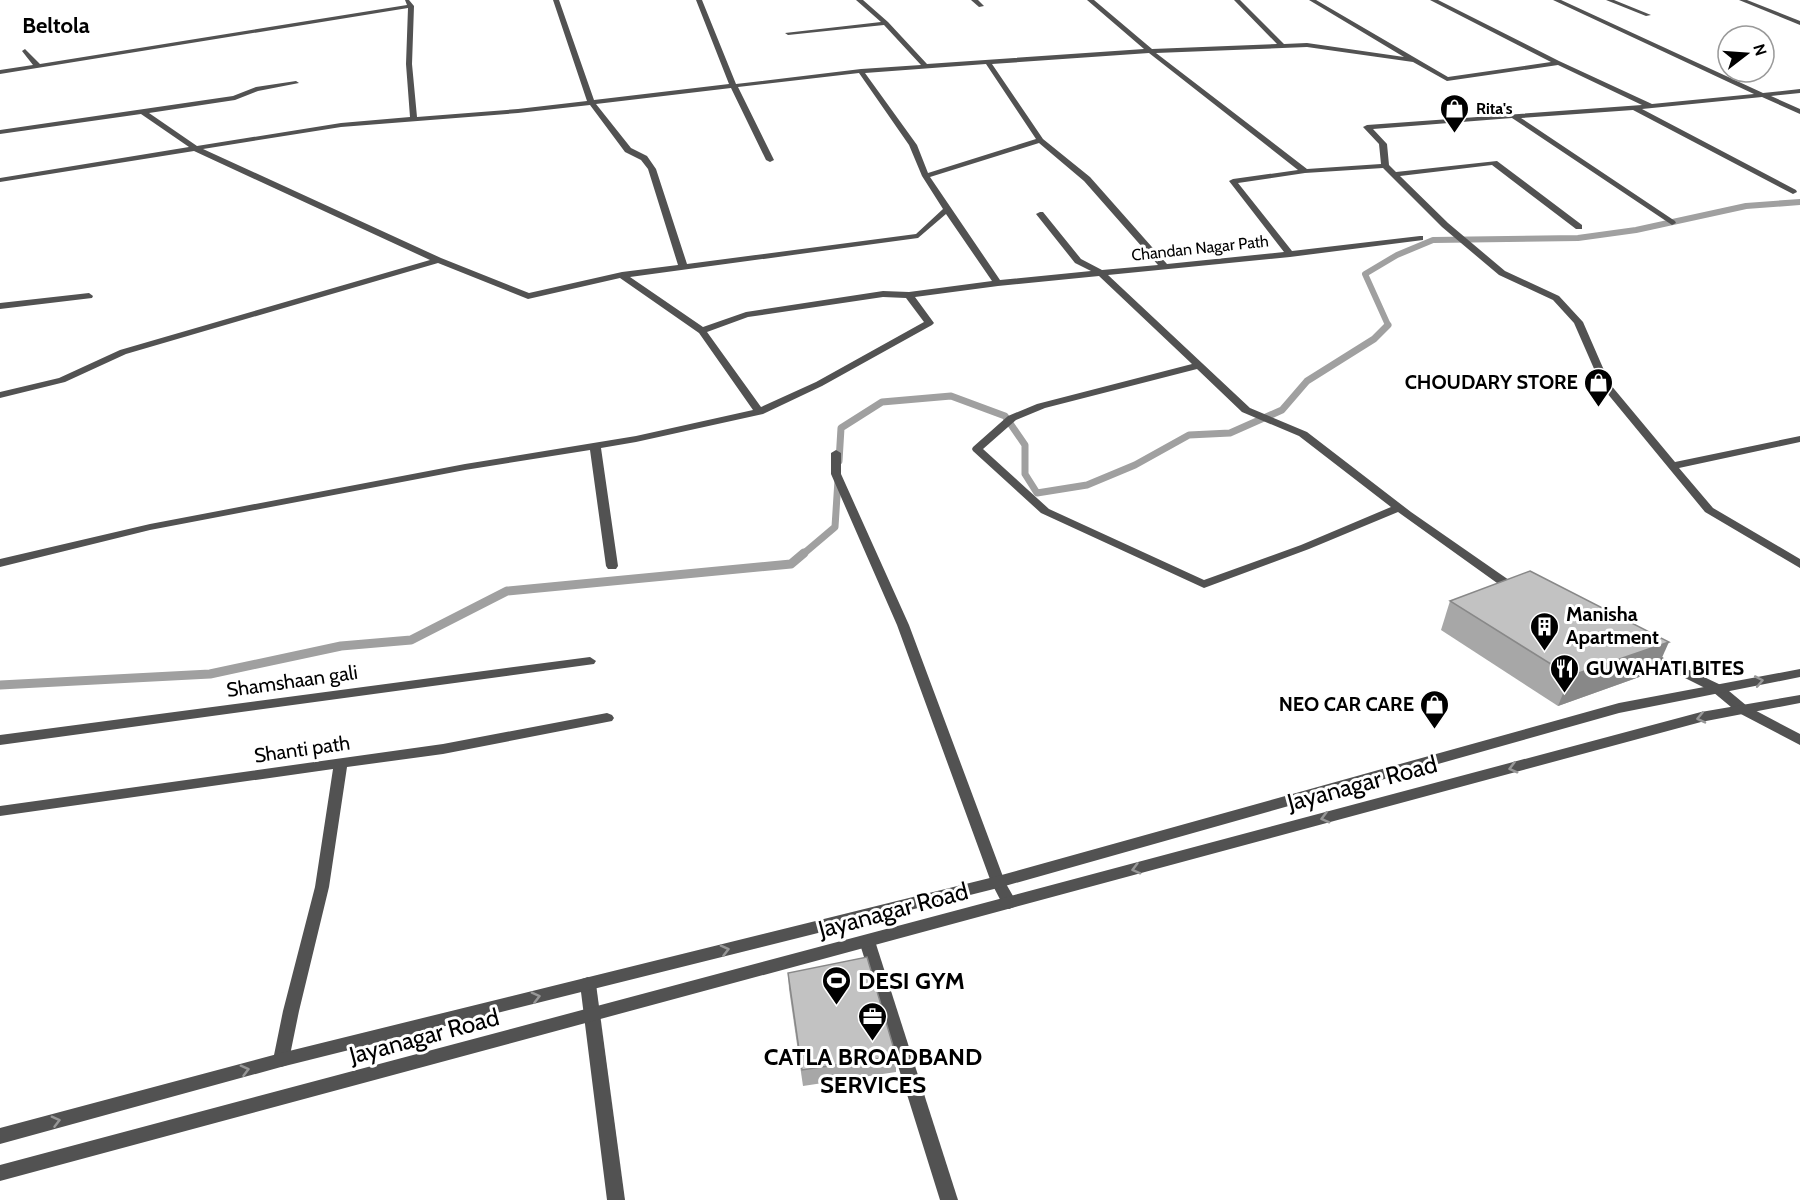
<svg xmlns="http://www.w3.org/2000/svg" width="1800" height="1200" font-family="Cabin,sans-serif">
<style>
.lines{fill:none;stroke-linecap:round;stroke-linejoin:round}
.stream-far2{stroke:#a0a0a0;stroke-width:6}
.stream-far1{stroke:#a0a0a0;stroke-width:7}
.stream{stroke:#a0a0a0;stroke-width:9}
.minor{fill:#525252;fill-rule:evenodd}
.tertiary{fill:#525252;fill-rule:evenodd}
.wall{fill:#a7a7a7}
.shaded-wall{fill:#888}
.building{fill:#c2c2c2;stroke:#888;stroke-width:1.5}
.oneway{stroke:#979797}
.labels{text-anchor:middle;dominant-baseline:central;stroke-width:6;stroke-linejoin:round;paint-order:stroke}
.far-poi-label{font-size:16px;font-weight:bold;fill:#000;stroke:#fff;text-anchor:start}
.far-street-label{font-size:16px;fill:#000;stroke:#fff}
.poi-label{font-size:20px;font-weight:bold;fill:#000;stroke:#fff;text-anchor:end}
.street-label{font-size:20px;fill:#000;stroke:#fff}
.far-district-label{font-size:22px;font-weight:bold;fill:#000;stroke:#fff}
.near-street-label{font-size:24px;fill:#000;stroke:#fff}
.near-poi-label{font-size:24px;font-weight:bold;fill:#000;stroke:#fff;text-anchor:start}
</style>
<rect width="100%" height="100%" fill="#fff"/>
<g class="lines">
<!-- stream-far2 -->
<polyline class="stream-far2" points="1386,327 1388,325 1365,274 1397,255 1433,240 1578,238 1636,230 1746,206 1800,202"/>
<!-- stream-far1 -->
<g class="stream-far1">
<polyline points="839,461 841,428 882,402 951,396 1005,416 1025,445 1025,474 1037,493 1087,485 1135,465 1189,435 1230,433 1282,410 1307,381 1374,339 1388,325"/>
<polyline points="802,555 835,527 838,480"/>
</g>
<!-- stream -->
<polyline class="stream" points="0,685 210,674 341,646 411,640 507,591 791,564 804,553"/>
<!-- minor -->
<g class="minor">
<path d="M405,0H409L414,6L412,64L417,117L518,109L587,101L553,0H559L594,100L729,84L696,0H702L736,84L861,69L921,65L884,25L788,35L785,33L881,22L856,0H863L888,22L927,64L1144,49L1087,0H1094L1152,49L1277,44L1234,0H1240L1284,44L1307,43L1404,57L1309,0H1316L1448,77L1551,62L1430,0H1438L1559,61L1652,104L1754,94L1553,0H1561L1763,93L1800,89V93L1771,96L1800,109V114L1762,97L1642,109L1796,190L1797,192L1793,194L1633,110L1521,118L1675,221L1676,223L1672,225L1512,118L1373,129L1387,144L1389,165L1396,172L1497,161L1582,225V229H1576L1492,165L1400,176L1448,223L1505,271L1559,296L1583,322L1610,384L1675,462L1800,436V442L1679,468L1713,508L1800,559V568L1705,512L1602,387L1574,323L1553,300L1499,275L1442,227L1383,168L1305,173L1238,183L1292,251L1420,236H1423V240L1290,257L1108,275L1250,408L1307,432L1411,512L1519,587L1521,590L1519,593H1511L1398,512L1309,549L1204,588L1041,513L973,451L972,449L973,447L1008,416L1037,404L1192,364L1099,276L998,286L915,297L934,323L932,325L822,386L763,414L636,442L601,448L618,566L616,569H608L606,566L590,450L465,470L150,530L0,567V559L150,524L465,464L636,436L753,410L699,333L620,278L528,299L438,263L126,354L65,382L0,398V392L59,378L120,350L430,260L194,151L0,182V178L189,147L141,114L0,134V130L233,96L256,87L296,81L299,83L258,91L235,100L149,113L197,146L341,123L410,117L406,64L408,8L0,74V70L33,65L22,51L25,49L40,64L407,5ZM1307,47L1413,62L1447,81L1558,65L1642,105L1367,125L1363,127L1379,144L1381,164L1307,169L1156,53ZM1149,53L1298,170L1233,179L1229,181L1284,252L1167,264L1090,177L1043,139L992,64ZM986,64L1036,139L928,173L917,145L865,73ZM859,73L909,145L922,176L943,209L916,234L687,264L656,169L647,156L631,148L596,104L731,88L766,160L770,162L774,160L738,87ZM590,105L625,152L641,160L648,169L678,265L622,272L529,293L441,258L203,149L341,127L518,113ZM1039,143L1084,181L1158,265L1102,270L1081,259L1043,212H1040L1036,214L1075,263L1091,271L1000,280L930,177ZM946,214L992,281L909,292L883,291L746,312L703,327L630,277L918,238ZM883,297L906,298L924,322L816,382L761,407L707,332L748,317ZM1197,369L1242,412L1299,436L1391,507L1301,545L1204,580L1049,509L983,449L1016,420L1045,408Z"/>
<polygon points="971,0 978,0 984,6 979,7"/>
<polygon points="1606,0 1614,0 1651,15 1646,16"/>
<polygon points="1739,0 1747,0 1800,21 1800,25"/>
<polygon points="89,293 93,296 92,298 0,309 0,303"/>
<polygon points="836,450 841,453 841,474 909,625 1005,882 1017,903 1014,907 1009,909 1004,907 991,882 897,625 831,474 831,453"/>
<polygon points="1647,650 1723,686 1747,706 1800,734 1800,745 1737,712 1713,692 1643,657 1641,654 1643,651"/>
<polygon points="590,657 596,661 594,664 0,745 0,735"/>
<polygon points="607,713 612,715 614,718 612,721 443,754 347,767 329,887 299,1011 289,1060 287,1065 281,1067 275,1065 273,1060 283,1011 315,887 333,769 0,816 0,806 443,744"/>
<polygon points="867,935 872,937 875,941 958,1200 940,1200 859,941 862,937"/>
<polygon points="588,977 594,979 596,984 625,1200 607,1200 580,984 582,979"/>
</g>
<!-- tertiary -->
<g class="tertiary">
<polygon points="1800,669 1800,677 1619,713 998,888 281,1067 0,1144 0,1128 281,1053 998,876 1619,703"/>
<polygon points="1800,695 1800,703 1701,722 0,1181 0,1165 1701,712"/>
</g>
</g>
<!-- wall -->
<g class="wall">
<polygon points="1450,601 1656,671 1558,706 1441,630"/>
<polygon points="788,973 896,1056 896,1072 803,1086 789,989"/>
</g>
<!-- shaded-wall -->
<polygon class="shaded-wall" points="1669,642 1656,671 1558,706 1570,676"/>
<!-- building -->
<g class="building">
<polygon points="1530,571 1669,642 1570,676 1450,601"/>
<polygon points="867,957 896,1056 802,1070 788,973"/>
</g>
<!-- one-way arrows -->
<defs><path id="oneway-chevron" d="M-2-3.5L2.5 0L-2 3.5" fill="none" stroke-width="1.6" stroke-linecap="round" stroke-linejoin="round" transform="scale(1.5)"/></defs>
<g class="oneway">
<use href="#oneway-chevron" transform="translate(1759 681) rotate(-11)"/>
<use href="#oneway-chevron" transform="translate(1701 718) rotate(167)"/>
<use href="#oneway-chevron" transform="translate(1513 768) rotate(165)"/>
<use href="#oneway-chevron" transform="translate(1325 818) rotate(165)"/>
<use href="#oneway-chevron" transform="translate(1136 869) rotate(165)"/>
<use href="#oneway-chevron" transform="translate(725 950) rotate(-14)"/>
<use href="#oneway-chevron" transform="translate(536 997) rotate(-14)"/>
<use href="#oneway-chevron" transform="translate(245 1070) rotate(-15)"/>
<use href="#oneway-chevron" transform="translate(56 1121) rotate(-15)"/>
</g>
<!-- icons -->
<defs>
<symbol id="shop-pin" viewBox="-11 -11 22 30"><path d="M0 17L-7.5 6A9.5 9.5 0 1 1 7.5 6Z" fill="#000" stroke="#fff"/><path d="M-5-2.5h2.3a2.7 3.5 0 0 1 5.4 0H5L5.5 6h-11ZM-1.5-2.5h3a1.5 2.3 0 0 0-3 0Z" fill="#fff"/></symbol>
<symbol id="building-pin" viewBox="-11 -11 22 30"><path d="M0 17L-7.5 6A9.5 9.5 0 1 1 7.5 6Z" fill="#000" stroke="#fff"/><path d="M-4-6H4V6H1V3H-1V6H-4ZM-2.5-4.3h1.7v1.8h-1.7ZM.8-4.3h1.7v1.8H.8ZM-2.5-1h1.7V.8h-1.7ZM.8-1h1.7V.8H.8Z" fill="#fff"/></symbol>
<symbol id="restaurant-pin" viewBox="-11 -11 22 30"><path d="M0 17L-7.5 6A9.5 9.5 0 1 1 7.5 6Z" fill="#000" stroke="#fff"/><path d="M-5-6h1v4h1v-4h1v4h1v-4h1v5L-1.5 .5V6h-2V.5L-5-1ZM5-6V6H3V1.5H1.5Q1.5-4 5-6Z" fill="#fff"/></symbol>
<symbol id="stadium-pin" viewBox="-11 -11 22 30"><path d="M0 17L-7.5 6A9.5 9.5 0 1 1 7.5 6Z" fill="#000" stroke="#fff"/><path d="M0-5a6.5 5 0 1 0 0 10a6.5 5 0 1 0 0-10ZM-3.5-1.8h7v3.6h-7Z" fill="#fff"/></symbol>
<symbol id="office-pin" viewBox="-11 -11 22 30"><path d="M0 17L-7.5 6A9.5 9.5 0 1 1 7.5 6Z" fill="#000" stroke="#fff"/><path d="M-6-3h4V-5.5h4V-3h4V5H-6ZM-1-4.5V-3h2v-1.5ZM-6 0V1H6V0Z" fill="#fff"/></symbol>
</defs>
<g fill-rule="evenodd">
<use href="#shop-pin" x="1438" y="92" width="33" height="45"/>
<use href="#shop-pin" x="1582" y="366" width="33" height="45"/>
<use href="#building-pin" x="1528" y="610" width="33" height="45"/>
<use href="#restaurant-pin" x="1548" y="652" width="33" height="45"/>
<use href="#shop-pin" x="1418" y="688" width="33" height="45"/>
<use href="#stadium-pin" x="820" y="964" width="33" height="45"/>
<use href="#office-pin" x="856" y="1000" width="33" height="45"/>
</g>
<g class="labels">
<!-- far-poi labels -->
<g class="far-poi-label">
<text x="1476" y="108">Rita's</text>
</g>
<!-- far-street labels -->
<g class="far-street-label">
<text transform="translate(1200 248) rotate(-6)">Chandan Nagar Path</text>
</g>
<!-- poi labels -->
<g class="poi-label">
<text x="1578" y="382">CHOUDARY STORE</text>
<text x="1566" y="614" text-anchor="start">Manisha<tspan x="1566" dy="23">Apartment</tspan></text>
<text x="1586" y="668" text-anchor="start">GUWAHATI BITES</text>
<text x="1414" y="704">NEO CAR CARE</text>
</g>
<!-- street labels -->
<g class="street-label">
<text transform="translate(292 681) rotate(-8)">Shamshaan gali</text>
<text transform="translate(302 749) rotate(-8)">Shanti path</text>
</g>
<!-- far-district labels -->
<g class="far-district-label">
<text x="56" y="25">Beltola</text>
</g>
<!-- near-street labels -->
<g class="near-street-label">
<text transform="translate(1362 783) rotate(-15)">Jayanagar Road</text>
<text transform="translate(893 910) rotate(-15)">Jayanagar Road</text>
<text transform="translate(424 1036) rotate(-15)">Jayanagar Road</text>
</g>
<!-- near-poi labels -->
<g class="near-poi-label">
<text x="858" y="980">DESI GYM</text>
<text x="873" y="1056" text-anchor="middle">CATLA BROADBAND<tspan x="873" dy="28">SERVICES</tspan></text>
</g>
</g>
<!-- north arrow -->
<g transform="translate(1746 54) rotate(73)"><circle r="28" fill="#ffffff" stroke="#999999" stroke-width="1.5"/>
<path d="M0-4.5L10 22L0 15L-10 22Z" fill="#000000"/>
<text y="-9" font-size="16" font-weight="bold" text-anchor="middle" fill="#000000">N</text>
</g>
</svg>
